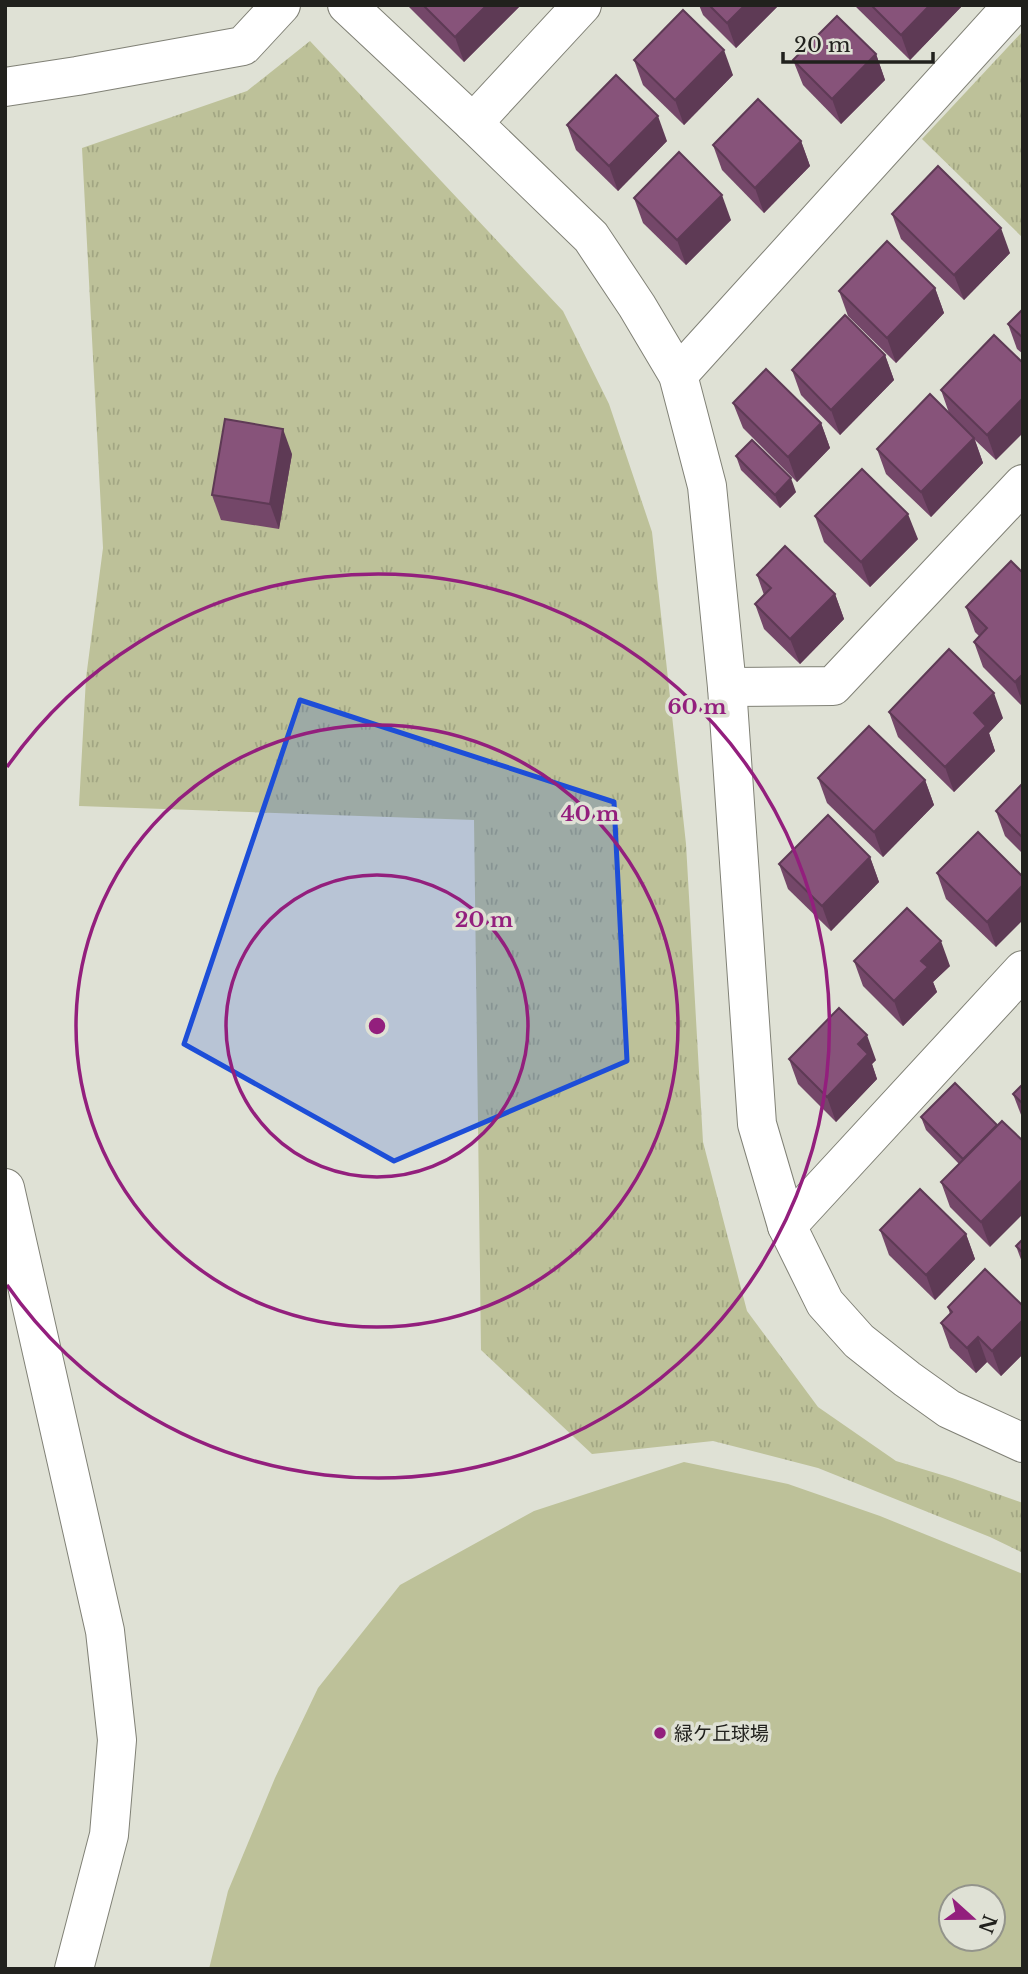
<svg xmlns="http://www.w3.org/2000/svg" width="1028" height="1974" font-family="'Libre Baskerville','Noto Sans JP',serif">
<style>
.green{fill:#bdc199;fill-rule:evenodd}
.park{fill:url(#park-tufts)}
.lines{fill:none;stroke-linecap:round;stroke-linejoin:round}
.minor-casing{stroke:#808176;stroke-width:40}
.minor{stroke:#fff;stroke-width:38}
.wall{fill:#744769}
.shaded-wall{fill:#5e3a55}
.building{fill:#87537a;stroke:#5e3a55;stroke-width:2}
.marked{fill:#1d4ed8;fill-opacity:0.2;stroke:#1d4ed8;stroke-width:5;stroke-linejoin:round}
.ring{fill:none;stroke:#931f7d;stroke-width:3.5}
.poi-dot{fill:#931f7d;stroke:#dfe1d5;stroke-width:2.5}
.labels{text-anchor:middle;dominant-baseline:central;stroke-width:7;stroke-linejoin:round;paint-order:stroke}
.poi-label{font-size:19px;fill:#21211d;stroke:#dfe1d5;text-anchor:start}
.centre{fill:#931f7d;stroke:#dfe1d5;stroke-width:3.5}
.ring-label{font-size:21px;text-anchor:middle;font-weight:bold;fill:#931f7d;stroke:#dfe1d5;stroke-width:7;stroke-linejoin:round;paint-order:stroke}
</style>
<defs>
<pattern id="park-tufts" width="24" height="20" patternUnits="userSpaceOnUse" patternTransform="scale(1.75)"><rect width="24" height="20" fill="#bdc199"/><path d="M3 7l-1-3M5 7V3M7 7l1-3M15 17l-1-3M17 17v-4M19 17l1-3" fill="none" stroke="#a2a683"/></pattern>
</defs>
<rect width="100%" height="100%" fill="#dfe1d5"/>
<!-- green -->
<path class="green" d="M684,1462L788,1484L880,1516L1023,1574V1969H209L228,1891L275,1778L318,1688L400,1585L534,1511ZM951,1897H993V1939H951Z"/>
<!-- park -->
<g class="park">
<polygon points="1023,31 1023,238 922,139"/>
<polygon points="310,41 563,311 609,404 652,532 686,844 703,1142 747,1311 818,1407 896,1461 952,1478 1023,1503 1023,1553 990,1537 818,1468 713,1441 592,1454 481,1350 474,820 79,806 86,678 103,548 82,148 247,91"/>
</g>
<g class="lines">
<defs>
<g id="minor">
<polyline points="347,5 473,123 591,237 637,306 678,375 707,486 727,687 757,1124 787,1226 825,1303 859,1341 907,1379 949,1409 1023,1443"/>
<polyline points="5,87 77,76 243,46 281,5"/>
<polyline points="473,123 582,5"/>
<polyline points="678,375 1013,5"/>
<polyline points="727,687 833,686 1023,484"/>
<polyline points="5,1188 105,1631 117,1740 109,1835 74,1969"/>
<polyline points="787,1226 1023,970"/>
</g>
</defs>
<!-- minor casing -->
<use href="#minor" class="minor-casing"/>
<!-- minor -->
<use href="#minor" class="minor"/>
</g>
<!-- wall -->
<g class="wall">
<polygon points="407,5 520,5 520,6 464,62"/>
<polygon points="699,5 779,5 736,48 703,15"/>
<polygon points="854,5 963,5 910,60"/>
<polygon points="876,54 885,80 841,124 803,85 793,60"/>
<polygon points="634,60 733,75 684,125 643,85"/>
<polygon points="567,125 667,141 618,191 576,150"/>
<polygon points="801,141 810,166 764,213 722,170 713,145"/>
<polygon points="634,198 731,220 686,265 643,223"/>
<polygon points="892,214 1010,253 964,300 901,239"/>
<polygon points="935,288 944,313 896,363 848,316 839,291"/>
<polygon points="1023,309 1023,354 1017,349 1008,324"/>
<polygon points="994,335 996,460 975,440 983,463 931,517 886,474 877,449 949,413 941,390"/>
<polygon points="885,355 894,380 840,435 801,395 792,370"/>
<polygon points="733,403 821,423 830,448 797,482 743,428"/>
<polygon points="292,454 279,529 221,520 212,495"/>
<polygon points="736,456 796,492 780,508 741,470"/>
<polygon points="815,516 918,539 870,587 824,542"/>
<polygon points="1023,573 1023,707 983,667 974,642 979,636 975,632 966,607"/>
<polygon points="757,575 835,594 844,619 800,664 764,629 755,604 764,595"/>
<polygon points="889,712 1003,718 989,733 995,751 954,792 898,737"/>
<polygon points="818,778 925,780 934,805 883,857 827,803"/>
<polygon points="1023,783 1023,854 1005,836 996,811"/>
<polygon points="870,857 879,882 831,931 788,889 779,864"/>
<polygon points="937,873 1023,877 996,947 946,899"/>
<polygon points="854,961 950,966 933,982 937,992 903,1026 863,986"/>
<polygon points="789,1059 876,1060 872,1064 877,1079 836,1122 798,1084"/>
<polygon points="955,1083 990,1247 950,1207 941,1182 959,1164 926,1130 921,1117"/>
<polygon points="1023,1084 1023,1120 1013,1094"/>
<polygon points="880,1230 966,1234 975,1259 935,1300 889,1255"/>
<polygon points="1023,1239 1023,1265 1016,1246"/>
<polygon points="1023,1306 1023,1354 1001,1376 987,1362 976,1373 950,1348 941,1323 950,1314 948,1307"/>
</g>
<!-- shaded-wall -->
<g class="shaded-wall">
<polygon points="487,5 520,6 464,62 455,37"/>
<polygon points="745,5 779,5 736,48 727,23"/>
<polygon points="930,5 963,5 910,60 901,35"/>
<polygon points="724,50 733,75 684,125 675,100"/>
<polygon points="876,54 885,80 841,124 832,99"/>
<polygon points="658,116 667,141 618,191 609,166"/>
<polygon points="801,141 810,166 764,213 755,188"/>
<polygon points="722,195 731,220 686,265 677,240"/>
<polygon points="1001,228 1010,253 964,300 954,275"/>
<polygon points="935,288 944,313 896,363 887,338"/>
<polygon points="885,355 894,380 840,435 831,410"/>
<polygon points="1023,398 1023,433 996,460 987,435"/>
<polygon points="821,423 830,448 797,482 788,457"/>
<polygon points="283,429 292,454 279,529 270,504"/>
<polygon points="974,438 983,463 931,517 921,492"/>
<polygon points="791,478 796,492 780,508 775,495"/>
<polygon points="908,514 918,539 870,587 861,562"/>
<polygon points="835,594 844,619 800,664 790,639"/>
<polygon points="1023,674 1023,705 1015,682"/>
<polygon points="994,693 1003,718 989,733 995,751 954,792 945,767 974,713"/>
<polygon points="925,780 934,805 883,857 874,832"/>
<polygon points="870,857 879,882 831,931 822,906"/>
<polygon points="1023,885 1023,920 996,947 987,922"/>
<polygon points="941,941 950,966 933,982 937,992 903,1026 894,1001 921,961"/>
<polygon points="867,1035 876,1060 872,1064 877,1079 836,1122 827,1097 858,1044"/>
<polygon points="1023,1179 1023,1214 990,1247 981,1222"/>
<polygon points="966,1234 975,1259 935,1300 926,1275"/>
<polygon points="1023,1320 1023,1354 1001,1376 992,1351"/>
<polygon points="978,1337 987,1362 976,1373 967,1348"/>
</g>
<!-- building -->
<g class="building">
<polygon points="423,5 487,5 455,37"/>
<polygon points="709,5 745,5 727,23"/>
<polygon points="871,5 930,5 901,35"/>
<polygon points="683,10 724,50 675,100 634,60"/>
<polygon points="837,16 876,54 832,99 793,60"/>
<polygon points="616,75 658,116 609,166 567,125"/>
<polygon points="758,99 801,141 755,188 713,145"/>
<polygon points="679,152 722,195 677,240 634,198"/>
<polygon points="938,166 1001,228 954,275 892,214"/>
<polygon points="887,241 935,288 887,338 839,291"/>
<polygon points="1023,309 1023,338 1008,324"/>
<polygon points="845,315 885,355 831,410 792,370"/>
<polygon points="994,335 1023,363 1023,398 987,435 941,390"/>
<polygon points="766,369 821,423 788,457 733,403"/>
<polygon points="930,394 974,438 921,492 877,449"/>
<polygon points="225,419 283,429 270,504 212,495"/>
<polygon points="752,440 791,478 775,495 736,456"/>
<polygon points="862,469 908,514 861,562 815,516"/>
<polygon points="785,546 835,594 790,639 755,604 771,588 757,575"/>
<polygon points="1011,561 1023,573 1023,674 1015,682 974,642 987,628 966,607"/>
<polygon points="949,649 994,693 974,713 986,726 945,767 889,712"/>
<polygon points="869,726 925,780 874,832 818,778"/>
<polygon points="1023,783 1023,838 996,811"/>
<polygon points="828,815 870,857 822,906 779,864"/>
<polygon points="978,832 1023,877 1023,885 987,922 937,873"/>
<polygon points="907,908 941,941 921,961 928,967 894,1001 854,961"/>
<polygon points="839,1008 867,1035 858,1044 868,1054 827,1097 789,1059"/>
<polygon points="955,1083 997,1125 963,1159 921,1117"/>
<polygon points="1023,1084 1023,1104 1013,1094"/>
<polygon points="1002,1121 1023,1141 1023,1179 981,1222 941,1182"/>
<polygon points="920,1189 966,1234 926,1275 880,1230"/>
<polygon points="1023,1239 1023,1253 1016,1246"/>
<polygon points="985,1269 1023,1306 1023,1320 992,1351 978,1337 967,1348 941,1323 952,1312 948,1307"/>
</g>
<!-- marked area -->
<path class="marked" d="M300,700L614,802L627,1061L394,1161L184,1044Z"/>
<!-- distance rings -->
<g class="ring">
<circle cx="377" cy="1026" r="151"/>
<circle cx="377" cy="1026" r="301"/>
<path d="M7 767A452 452 0 1 1 7 1285"/>
</g>
<!-- markers -->
<circle class="poi-dot" cx="660" cy="1733" r="7"/>
<g class="labels">
<!-- poi labels -->
<g class="poi-label">
<text x="674" y="1733">緑ケ丘球場</text>
</g>
</g>
<circle cx="377" cy="1026" r="10" class="centre"/>
<g class="ring-label">
<text x="697" y="714">60 m</text>
<text x="590" y="821">40 m</text>
<text x="484" y="927">20 m</text>
</g>
<!-- border -->
<rect width="1028" height="1974" fill="none" stroke="#21211d" stroke-width="14"/>
<!-- north arrow -->
<g transform="translate(972 1918) rotate(111)"><circle r="33" fill="#dfe1d5" stroke="#93948b" stroke-width="2"/>
<path d="M0-5L12 26L0 18L-12 26Z" fill="#931f7d"/>
<text y="-10" font-size="19" font-weight="bold" text-anchor="middle" fill="#21211d">N</text>
</g>
<!-- scale -->
<path d="M783 52v10h150v-10" fill="none" stroke="#21211d" stroke-width="3.5"/>
<text x="794" y="52" font-size="21" fill="#21211d" stroke="#dfe1d5" stroke-width="5" paint-order="stroke">20 m</text>
</svg>
